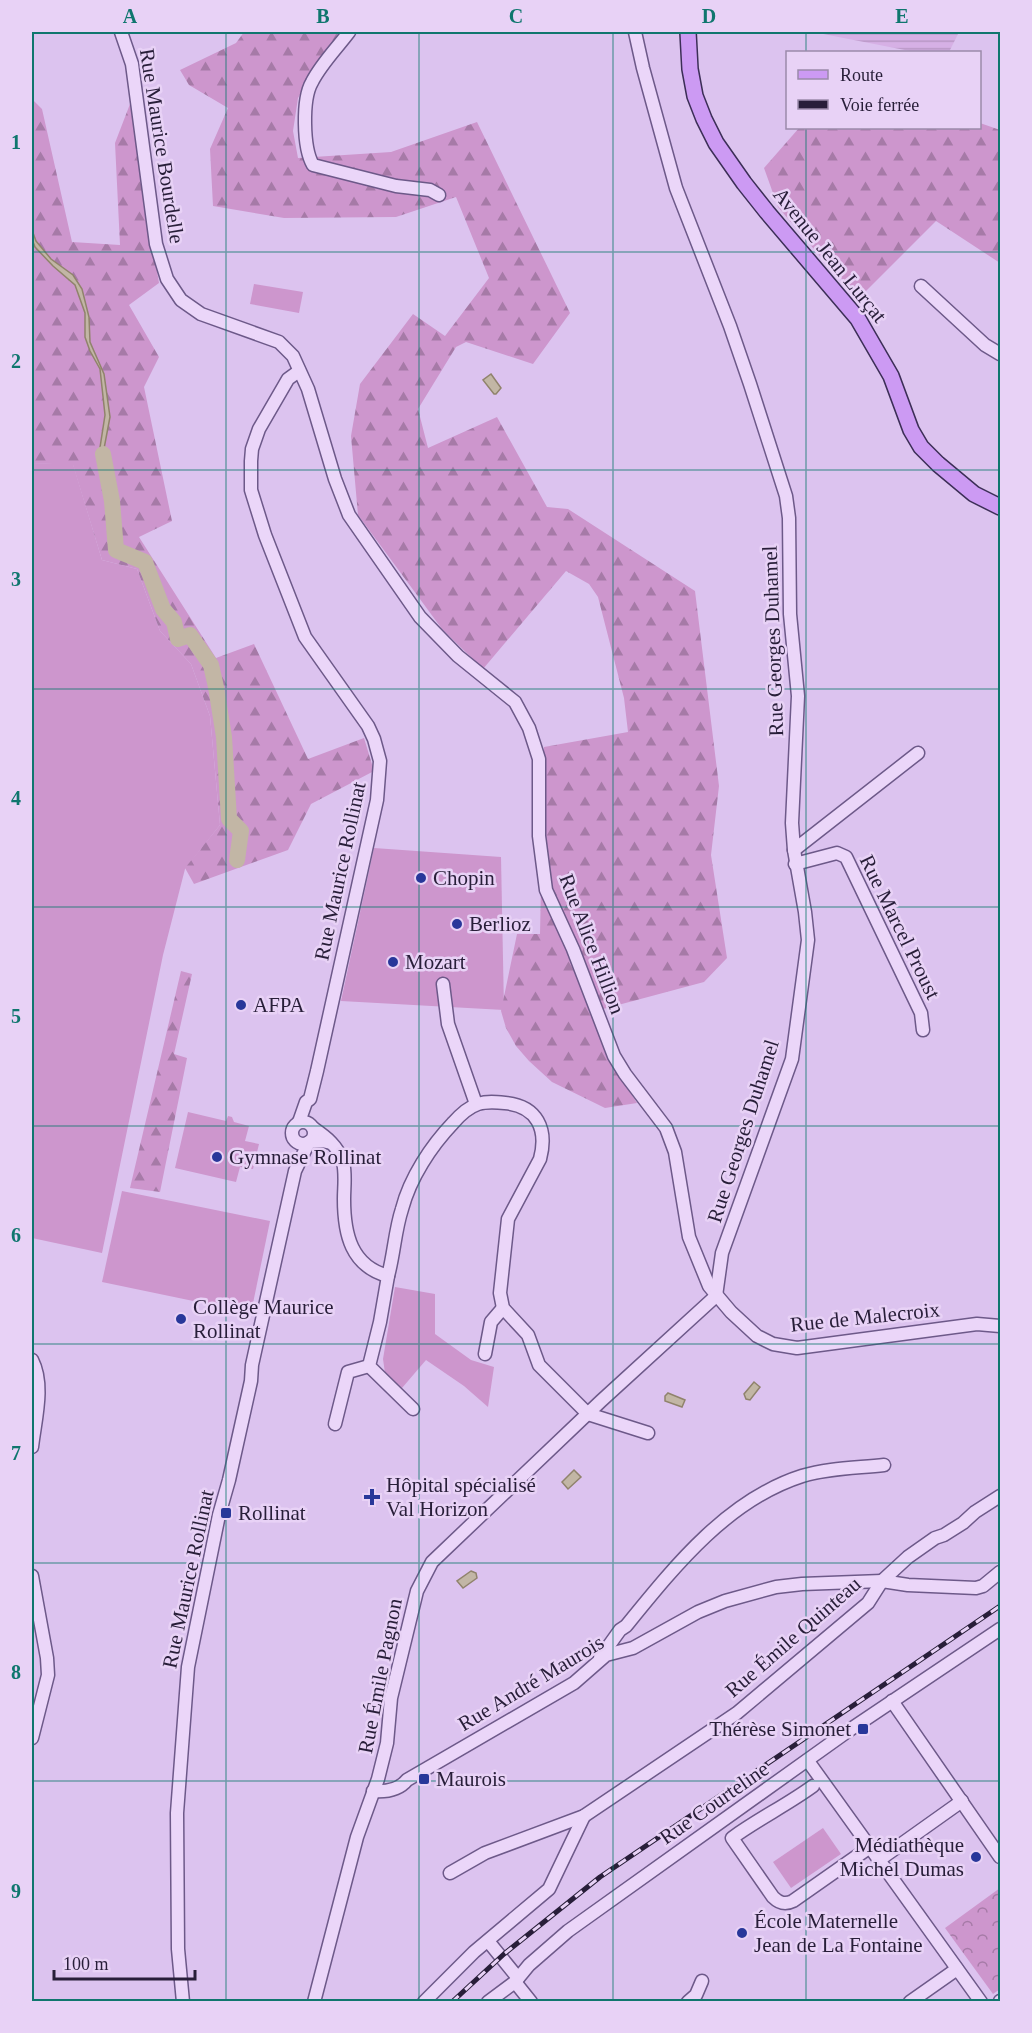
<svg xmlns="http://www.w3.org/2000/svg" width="1032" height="2033" font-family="'Times New Roman',serif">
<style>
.farmland{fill:url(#farmland-rules)}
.grass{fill:#cd96cd}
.forest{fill:url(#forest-firs)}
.park{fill:url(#park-crowns)}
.water{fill:#c2b6a5;stroke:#90836c;stroke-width:1.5}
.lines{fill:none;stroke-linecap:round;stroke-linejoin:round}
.river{stroke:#c2b6a5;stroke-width:16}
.minor-casing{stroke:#6d5989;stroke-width:15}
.major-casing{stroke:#3c2e57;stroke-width:18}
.minor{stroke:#ebd6f9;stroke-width:12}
.major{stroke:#cc9af3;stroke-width:15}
.rail-casing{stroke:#281e39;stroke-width:5}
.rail{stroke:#e8d2f6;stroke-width:3;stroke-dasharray:9;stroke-linecap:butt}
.grid{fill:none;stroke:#0f766e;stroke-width:1.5;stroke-opacity:0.55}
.poi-dot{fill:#28379a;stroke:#e8d2f6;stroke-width:2}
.labels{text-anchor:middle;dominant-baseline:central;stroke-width:5;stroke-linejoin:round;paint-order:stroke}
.street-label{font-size:21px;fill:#281e39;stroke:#e8d2f6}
.poi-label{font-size:21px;fill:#281e39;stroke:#e8d2f6;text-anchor:start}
.neatline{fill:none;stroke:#0f766e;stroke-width:2}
.grid-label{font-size:20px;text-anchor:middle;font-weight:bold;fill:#0f766e}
</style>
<defs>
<pattern id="farmland-rules" width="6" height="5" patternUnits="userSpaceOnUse" patternTransform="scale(1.5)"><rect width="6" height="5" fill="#d6b0e5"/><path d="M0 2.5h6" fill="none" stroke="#b897c5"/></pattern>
<pattern id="forest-firs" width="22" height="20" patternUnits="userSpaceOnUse" patternTransform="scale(1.5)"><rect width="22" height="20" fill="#cd96cd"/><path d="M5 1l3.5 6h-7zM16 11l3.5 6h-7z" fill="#a67aa7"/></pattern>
<pattern id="park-crowns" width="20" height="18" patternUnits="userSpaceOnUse" patternTransform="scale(1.5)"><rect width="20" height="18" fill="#cd96cd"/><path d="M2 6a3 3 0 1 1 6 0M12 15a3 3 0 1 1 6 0" fill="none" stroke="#a67aa7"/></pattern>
</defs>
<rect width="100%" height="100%" fill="#dcc3ef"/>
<!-- farmland -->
<polygon class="farmland" points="813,32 959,32 949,52 915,52"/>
<!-- grass -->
<g class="grass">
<polygon points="254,284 303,292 299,313 250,304"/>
<polygon points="32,463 73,464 102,560 137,569 160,631 191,664 210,716 220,825 185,869 163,955 102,1253 32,1238"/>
<polygon points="374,848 501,857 504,1010 341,1001"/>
<polygon points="188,1112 226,1121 228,1116 232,1117 234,1122 249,1126 245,1141 259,1144 253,1169 240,1167 236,1182 175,1168"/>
<polygon points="122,1191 270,1221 251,1313 102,1282"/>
<polygon points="395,1287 435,1294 435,1334 471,1360 494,1367 488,1407 464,1386 426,1360 402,1388 385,1373 383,1359"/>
<polygon points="823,1828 841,1854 791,1888 773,1862"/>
</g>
<!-- forest -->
<g class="forest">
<polygon points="244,32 339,32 298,98 293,131 298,158 391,152 477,122 570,313 533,364 466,342 456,347 418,409 428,448 497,417 547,507 568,509 695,591 719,786 711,855 727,958 704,982 592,1012 613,1066 637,1103 605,1108 552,1082 529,1061 516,1046 506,1028 501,1011 517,934 540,934 544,747 628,732 624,698 598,597 589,584 566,571 483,669 442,629 358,515 351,436 360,384 413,314 445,336 489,278 456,197 396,217 284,218 213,206 210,149 228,108 189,85 180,70 236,43"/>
<polygon points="32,99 42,109 72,242 120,245 115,143 130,104 159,283 129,305 159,357 144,387 172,521 139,537 216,658 254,644 308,759 364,738 374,771 311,804 288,850 194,884 185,868 220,825 210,716 191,664 160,631 137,569 102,560 73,465 32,463"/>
<polygon points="980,123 1000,130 1000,263 936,221 860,297 825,262 778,207 764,168 799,128 980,128"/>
<polygon points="181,971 192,974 174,1054 187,1058 160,1192 130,1188"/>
</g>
<!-- park -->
<polygon class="park" points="1000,1888 1000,1989 993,1994 945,1928"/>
<!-- water -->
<g class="water">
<polygon points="32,230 36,241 51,259 73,275 82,289 89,317 90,342 104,374 110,417 103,454 99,454 105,415 100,369 90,351 85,337 85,313 75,285 53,266 35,247 32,239"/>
<polygon points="491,374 501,388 496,394 494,394 483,380"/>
<polygon points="754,1382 760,1387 750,1400 746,1399 744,1394"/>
<polygon points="668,1393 685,1400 682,1407 665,1401 665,1396"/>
<polygon points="574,1470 581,1477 568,1489 562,1482"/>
<polygon points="471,1571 476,1573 477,1578 463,1588 457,1581"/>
</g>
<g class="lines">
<!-- river -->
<polyline class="river" points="103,454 112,501 116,550 145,562 163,609 174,622 178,639 190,635 211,665 216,687 224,737 229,819 241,831 237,860"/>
<defs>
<g id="minor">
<polyline points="121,32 132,64 156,244 167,279 181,300 201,314 279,342 293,356 308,389 335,479 349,515 420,617 458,656 515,702 529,728 539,759 539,836 546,890 573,949 614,1056 625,1074 666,1128 675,1152 689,1237 709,1286 731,1312 757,1336 773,1344 797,1348 977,1324 1000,1326"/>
<path d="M349,32C337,48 321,64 312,82C302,99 303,148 313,165L396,186L430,190L439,195"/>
<polyline points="635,32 643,68 676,188 730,326 750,384 786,496 789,518 790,614 798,696 792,823 794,850 805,912 808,940 792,1059 722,1253 716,1296"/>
<polyline points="921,286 985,345 1000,354"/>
<polyline points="299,371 288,379 259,429 252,449 251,461 251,490 265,535 305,637 368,726 374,739 380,761 377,800 317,1071 310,1099 306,1102 299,1122"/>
<polyline points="794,850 918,753"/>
<polyline points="795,864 837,853 846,857 921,1013 923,1030"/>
<polyline points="443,984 448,1024 476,1104"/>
<circle cx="303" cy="1133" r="11"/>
<path d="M313,1128C326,1137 338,1146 343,1162C346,1174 344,1187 344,1199C344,1234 351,1266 388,1276C394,1254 395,1230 402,1209C410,1178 431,1146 453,1123C460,1115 469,1107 478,1104C487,1101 496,1102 505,1103C537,1106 548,1129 540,1159L508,1219L500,1293L503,1308L528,1335L539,1365L588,1414L648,1433"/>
<polyline points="388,1276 380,1322 369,1366 413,1409"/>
<polyline points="485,1354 491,1322 503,1308"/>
<path d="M32,1360C45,1385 35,1420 32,1447"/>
<polyline points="335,1424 348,1372 369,1366"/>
<polyline points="32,1576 47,1658 48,1675 32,1738"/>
<path d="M600,1658L620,1630L626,1626C674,1567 727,1500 802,1476C828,1468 857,1468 884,1465"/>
<polyline points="892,1701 1000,1857"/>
<polyline points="808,1761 981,2002"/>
<path d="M813,1786C787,1805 758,1819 732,1838L773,1897C779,1903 785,1905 793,1901L870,1847"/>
<path d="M373,1791C386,1792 399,1790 407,1780L574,1683L606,1655L633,1648L698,1612L725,1601L776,1587L802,1584L882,1581L908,1585L976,1588L983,1586L1000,1572"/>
<polyline points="879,1860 962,1801"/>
<polyline points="450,1873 485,1853 584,1816 737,1713 868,1603 882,1581 908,1557 935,1538 944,1535 963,1523 975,1512 1000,1496"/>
<polyline points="488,1941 518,1978"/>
<polyline points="515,1982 531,2002"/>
<polyline points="183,2002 178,1949 177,1813 188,1667 219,1515 229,1480 251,1381 252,1365 295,1171 309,1142 322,1141 331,1143"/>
<polyline points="314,2002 357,1837 378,1779 387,1743 391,1698 417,1591 432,1562 601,1401 716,1296"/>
<polyline points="424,2002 474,1952 549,1889 584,1816"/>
<polyline points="488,2002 515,1982 529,1965 568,1931 848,1731 1000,1629"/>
<polyline points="688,2002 696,1995 702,1981"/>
<polyline points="910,2002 957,1969"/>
<polyline points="1000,2002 1000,2001"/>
</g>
<polyline id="major" points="688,32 690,69 695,96 704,119 716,143 744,183 767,212 858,319 891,376 911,430 921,447 938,464 974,494 1000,507"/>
</defs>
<!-- minor casing -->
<use href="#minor" class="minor-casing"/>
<!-- major casing -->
<use href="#major" class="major-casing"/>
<!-- minor -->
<use href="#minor" class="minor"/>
<!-- major -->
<use href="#major" class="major"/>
<defs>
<polyline id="rail" points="452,2002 504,1954 600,1877 1000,1606"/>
</defs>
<!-- rail casing -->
<use href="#rail" class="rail-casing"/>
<!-- rail -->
<use href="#rail" class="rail"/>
</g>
<!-- grid -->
<path class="grid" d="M226,32V2002M419,32V2002M613,32V2002M806,32V52M806,128V2002M32,252H1000M32,470H1000M32,689H1000M32,907H1000M32,1126H1000M32,1344H1000M32,1563H1000M32,1781H1000"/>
<!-- markers -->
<g class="poi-dot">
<circle cx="421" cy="878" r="6"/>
<circle cx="457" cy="924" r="6"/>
<circle cx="393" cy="962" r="6"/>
<circle cx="241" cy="1005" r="6"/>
<circle cx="217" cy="1157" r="6"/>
<circle cx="181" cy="1319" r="6"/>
<path d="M369 1488h6v6h6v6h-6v6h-6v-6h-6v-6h6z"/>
<rect x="220" y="1507" width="12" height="12" rx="3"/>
<rect x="857" y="1723" width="12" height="12" rx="3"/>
<rect x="418" y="1773" width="12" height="12" rx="3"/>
<circle cx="976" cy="1857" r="6"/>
<circle cx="742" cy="1933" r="6"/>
</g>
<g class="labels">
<!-- street labels -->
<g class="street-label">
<text transform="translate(162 146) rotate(81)">Rue Maurice Bourdelle</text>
<text transform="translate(830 255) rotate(51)">Avenue Jean Lurçat</text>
<text transform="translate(773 641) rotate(-92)">Rue Georges Duhamel</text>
<text transform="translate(340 871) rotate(-78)">Rue Maurice Rollinat</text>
<text transform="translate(900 927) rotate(64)">Rue Marcel Proust</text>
<text transform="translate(592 944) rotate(69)">Rue Alice Hillion</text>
<text transform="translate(743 1131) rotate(-72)">Rue Georges Duhamel</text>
<text transform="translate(865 1317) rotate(-6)">Rue de Malecroix</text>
<text transform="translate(188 1579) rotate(-78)">Rue Maurice Rollinat</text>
<text transform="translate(793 1637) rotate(-41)">Rue Émile Quinteau</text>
<text transform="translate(380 1676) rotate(-79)">Rue Émile Pagnon</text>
<text transform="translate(531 1683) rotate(-31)">Rue André Maurois</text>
<text transform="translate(714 1803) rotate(-35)">Rue Courteline</text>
</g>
<!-- poi labels -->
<g class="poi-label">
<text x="433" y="878">Chopin</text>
<text x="469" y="924">Berlioz</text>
<text x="405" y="962">Mozart</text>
<text x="253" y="1005">AFPA</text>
<text x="229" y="1157">Gymnase Rollinat</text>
<text x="193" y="1307">Collège Maurice<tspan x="193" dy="24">Rollinat</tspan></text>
<text x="386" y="1485">Hôpital spécialisé<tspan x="386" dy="24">Val Horizon</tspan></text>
<text x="238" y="1513">Rollinat</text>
<text x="851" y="1729" text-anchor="end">Thérèse Simonet</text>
<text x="436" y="1779">Maurois</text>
<text x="964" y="1845" text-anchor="end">Médiathèque<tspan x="964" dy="24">Michel Dumas</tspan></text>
<text x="754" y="1921">École Maternelle<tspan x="754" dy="24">Jean de La Fontaine</tspan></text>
</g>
</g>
<!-- border -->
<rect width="1032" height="2033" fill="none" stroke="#e8d2f6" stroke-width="66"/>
<!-- legend -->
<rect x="786" y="51" width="195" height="78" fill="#e8d2f6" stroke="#9b8aaa" stroke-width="1.5"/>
<rect x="798" y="70" width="30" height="9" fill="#cc9af3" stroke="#9b8aaa" stroke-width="1.5"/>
<text x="840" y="81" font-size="18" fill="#281e39">Route</text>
<rect x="798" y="100" width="30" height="9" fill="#281e39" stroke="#9b8aaa" stroke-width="1.5"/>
<text x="840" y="111" font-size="18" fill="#281e39">Voie ferrée</text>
<!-- scale -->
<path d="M54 1970v9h141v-9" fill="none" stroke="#281e39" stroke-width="3"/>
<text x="63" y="1970" font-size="18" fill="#281e39" stroke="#e8d2f6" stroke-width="4.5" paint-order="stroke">100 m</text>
<rect x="33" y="33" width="966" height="1967" class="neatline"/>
<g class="grid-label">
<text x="130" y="23">A</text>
<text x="323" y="23">B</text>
<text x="516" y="23">C</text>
<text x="709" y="23">D</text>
<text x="902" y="23">E</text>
<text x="16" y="149">1</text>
<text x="16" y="368">2</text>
<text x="16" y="586">3</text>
<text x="16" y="805">4</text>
<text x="16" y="1023">5</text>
<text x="16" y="1242">6</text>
<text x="16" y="1460">7</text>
<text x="16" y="1679">8</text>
<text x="16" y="1898">9</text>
</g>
</svg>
